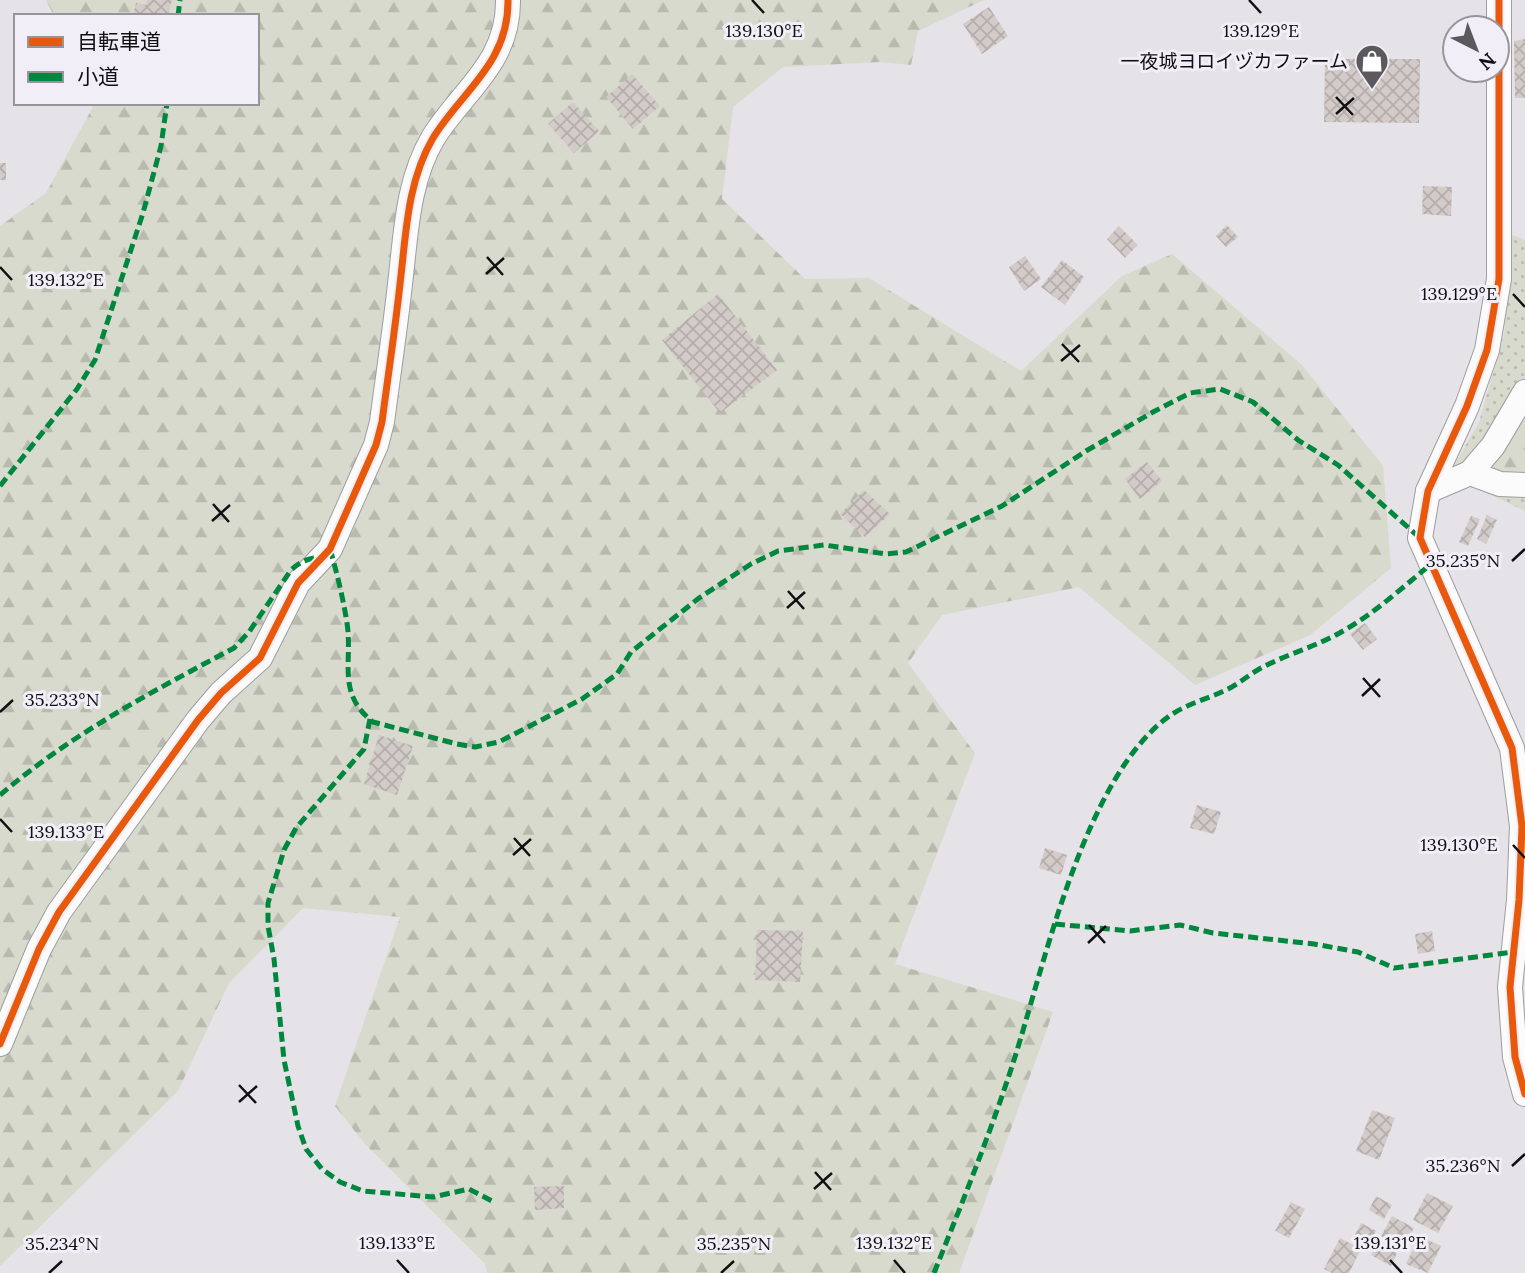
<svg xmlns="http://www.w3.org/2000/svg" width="1525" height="1273" font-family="Lora,'Noto Sans JP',serif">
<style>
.green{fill:url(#green-dots)}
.forest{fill:url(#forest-firs)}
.building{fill:url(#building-cross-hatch)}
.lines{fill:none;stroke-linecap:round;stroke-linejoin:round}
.minor-casing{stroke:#9f9da1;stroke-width:26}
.minor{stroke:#fbfbfc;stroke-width:24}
.quiet{stroke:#00873e;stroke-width:5;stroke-dasharray:10 5;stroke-linecap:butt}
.cycleway-casing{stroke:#f1eef7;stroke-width:11}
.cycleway{stroke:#e8590c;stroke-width:7}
.ticks{fill:none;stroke:#100f12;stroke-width:2.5}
.labels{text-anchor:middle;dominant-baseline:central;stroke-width:6;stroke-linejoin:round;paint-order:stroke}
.poi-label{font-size:19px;fill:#100f12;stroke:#f1eef7;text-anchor:end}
.ticks-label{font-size:18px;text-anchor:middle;fill:#100f12;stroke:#f1eef7;stroke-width:6;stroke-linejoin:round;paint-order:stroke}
</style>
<defs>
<pattern id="green-dots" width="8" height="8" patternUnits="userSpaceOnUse" patternTransform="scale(1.75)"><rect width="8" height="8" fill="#d7dacc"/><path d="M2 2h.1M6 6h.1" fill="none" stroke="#b8baae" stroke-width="1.8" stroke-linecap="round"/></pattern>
<pattern id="forest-firs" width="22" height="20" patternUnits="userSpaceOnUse" patternTransform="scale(1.75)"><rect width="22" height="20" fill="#d7dacc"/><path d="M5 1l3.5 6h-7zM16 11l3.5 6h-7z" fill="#b8baae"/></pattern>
<pattern id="building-cross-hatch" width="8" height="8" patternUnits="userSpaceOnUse" patternTransform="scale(1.75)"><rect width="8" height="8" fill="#d3cbc8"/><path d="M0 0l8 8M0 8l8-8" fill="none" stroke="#b4adab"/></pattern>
</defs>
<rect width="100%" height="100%" fill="#e5e2e8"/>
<!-- green -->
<polygon class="green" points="1512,235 1525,240 1525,511 1449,475 1479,422 1504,335"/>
<!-- forest -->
<g class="forest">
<polygon points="46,0 984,0 918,31 911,65 881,62 783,67 733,107 722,199 805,279 869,278 1021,371 1122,276 1172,254 1302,365 1383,466 1391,568 1310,635 1195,685 1079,587 942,615 908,663 975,753 895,964 1053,1012 959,1273 487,1273 485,1264 365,1144 335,1106 400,917 303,908 229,983 178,1091 0,1266 0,226 46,193 95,103 257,103 257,16 54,16"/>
<polygon points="1525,414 1525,476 1493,469 1491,464"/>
</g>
<!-- building -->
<g class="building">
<polygon points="147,0 172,0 168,16 133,16 136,3 146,5"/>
<polygon points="989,7 1008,36 982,54 963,24"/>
<polygon points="1525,39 1525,98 1515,98 1514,41"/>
<polygon points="1325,59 1420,59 1419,123 1324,122"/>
<polygon points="632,74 660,106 633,129 606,97"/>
<polygon points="573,102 599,131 574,153 548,124"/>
<rect x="0" y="163" width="6" height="17"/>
<polygon points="1423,186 1452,187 1451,216 1422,214"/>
<polygon points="1227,225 1238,237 1226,247 1216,236"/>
<polygon points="1119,226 1138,245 1125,258 1107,239"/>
<polygon points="1025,256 1041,279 1024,291 1009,267"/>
<polygon points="1062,260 1084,277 1065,305 1041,287"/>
<polygon points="718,294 777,370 720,413 662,340"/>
<polygon points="1147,462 1162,481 1140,499 1125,479"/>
<polygon points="864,490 890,514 865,537 840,514"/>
<polygon points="1487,515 1497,520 1486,544 1477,539"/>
<polygon points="1471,516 1480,519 1468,546 1459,542"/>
<polygon points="1365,623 1377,639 1363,650 1350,634"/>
<polygon points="379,735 413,746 397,795 364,784"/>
<polygon points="1197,805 1221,812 1214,834 1190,828"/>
<polygon points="1045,848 1067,855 1061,875 1039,868"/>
<polygon points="757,930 803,931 800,982 755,980"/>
<polygon points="1432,931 1435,951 1418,954 1415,934"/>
<polygon points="1372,1110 1395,1118 1379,1160 1356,1151"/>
<polygon points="564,1186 564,1208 535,1210 534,1187"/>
<polygon points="1427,1193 1453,1206 1438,1233 1413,1220"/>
<polygon points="1376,1196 1392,1205 1384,1219 1369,1210"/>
<polygon points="1291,1202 1305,1209 1289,1238 1275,1231"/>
<polygon points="1392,1216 1414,1228 1402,1248 1381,1236"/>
<polygon points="1361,1223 1376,1231 1370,1242 1355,1235"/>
<polygon points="1419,1236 1441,1246 1428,1273 1406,1264"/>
<polygon points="1340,1238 1361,1249 1349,1273 1332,1273 1324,1269"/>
<polygon points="1378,1243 1397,1253 1391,1266 1371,1255"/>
</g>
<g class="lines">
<defs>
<g id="minor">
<polyline points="1499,0 1499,279 1487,350 1467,406 1428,491 1420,538 1512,748 1522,826 1519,900 1510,987 1515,1057 1525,1094"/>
<polyline points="1470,473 1500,484 1525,485"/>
<polyline points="1428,491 1470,473 1493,446 1525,392"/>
<path d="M0,1044L39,949L59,912L198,720L221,693L260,658L298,583L330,549L376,445L382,422C388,376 395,330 400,284C406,235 407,182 433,138C462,91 509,63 508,0"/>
</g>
</defs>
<!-- minor casing -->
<use href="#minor" class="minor-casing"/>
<!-- minor -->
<use href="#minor" class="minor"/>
<!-- quiet -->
<g class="quiet">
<polyline points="178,16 180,0"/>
<polyline points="0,486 77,389 95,360 143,213 161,146 167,103"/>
<path d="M330,549C337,573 343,598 347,623C353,662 336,693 373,722L457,744L475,747L499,742L582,699L617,674L631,652L699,598L751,564L778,551L824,545L886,554L906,552L1002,506L1086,451L1153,412L1190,393L1220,389L1253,402L1298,440L1338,465L1420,538"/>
<polyline points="370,719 364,749 296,828 284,850 268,903 268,926 274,959 284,1060 298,1126 306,1149 322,1169 340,1182 363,1191 433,1197 469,1189 492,1201"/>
<path d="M0,795C70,735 153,691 234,648L249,632L291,570C301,561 309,558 322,557"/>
<polyline points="1055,924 1130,931 1180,925 1213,933 1314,944 1358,952 1394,968 1513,952"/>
<path d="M934,1273C962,1203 991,1132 1014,1060C1045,963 1084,779 1168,717C1187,703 1209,699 1230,688C1241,682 1250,674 1261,668C1287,654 1318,646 1343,631C1375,613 1403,587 1431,564"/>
</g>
<defs>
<g id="cycleway">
<polyline points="1499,0 1499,279 1487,350 1467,406 1428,491 1420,538 1512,748 1522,826 1519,900 1510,987 1515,1057 1525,1094"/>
<path d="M0,1044L39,949L59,912L198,720L221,693L260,658L298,583L330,549L376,445L382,422C388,376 395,330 400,284C406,235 407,182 433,138C462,91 509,63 508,0"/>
</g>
</defs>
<!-- cycleway casing -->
<use href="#cycleway" class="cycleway-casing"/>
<!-- cycleway -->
<use href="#cycleway" class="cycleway"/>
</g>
<!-- ticks -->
<path class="ticks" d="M752,0L764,13M1249,0L1261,13M1336,97L1353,115M1336,114L1354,98M487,257L503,275M0,267L12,280M486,274L504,258M1513,294L1525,307M1062,344L1079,362M1061,361L1080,345M213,504L229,522M212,521L230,505M1512,561L1525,549M788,591L804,609M787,608L805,592M1363,678L1380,697M1362,696L1380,679M0,712L13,700M0,819L12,832M514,838L530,856M1513,845L1525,858M513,855L531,839M1089,925L1105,943M1088,943L1106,926M239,1085L256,1103M239,1102L257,1086M1512,1166L1525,1154M815,1172L831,1190M814,1189L832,1173M397,1260L409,1273M894,1260L905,1273M1390,1260L1402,1273M49,1273L62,1261M721,1273L734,1261"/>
<!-- icons -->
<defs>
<symbol id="shop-pin" viewBox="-11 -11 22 30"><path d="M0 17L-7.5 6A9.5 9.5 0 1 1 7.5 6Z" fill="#5b595d" stroke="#f1eef7"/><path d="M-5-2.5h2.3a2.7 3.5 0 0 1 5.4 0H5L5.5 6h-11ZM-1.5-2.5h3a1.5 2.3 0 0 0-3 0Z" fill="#fff"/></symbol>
</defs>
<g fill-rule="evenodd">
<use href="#shop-pin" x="1353" y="42" width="38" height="52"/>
</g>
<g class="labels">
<!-- poi labels -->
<g class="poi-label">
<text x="1348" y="61">一夜城ヨロイヅカファーム</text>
</g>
</g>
<g class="ticks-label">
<text x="764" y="37">139.130°E</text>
<text x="1261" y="37">139.129°E</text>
<text x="66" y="286">139.132°E</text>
<text x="1459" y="300">139.129°E</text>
<text x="1463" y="567">35.235°N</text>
<text x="62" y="706">35.233°N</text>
<text x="66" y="838">139.133°E</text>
<text x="1459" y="851">139.130°E</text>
<text x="1463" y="1172">35.236°N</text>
<text x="397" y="1249">139.133°E</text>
<text x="894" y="1249">139.132°E</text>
<text x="1390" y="1249">139.131°E</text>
<text x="62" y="1250">35.234°N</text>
<text x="734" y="1250">35.235°N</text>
</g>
<!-- legend -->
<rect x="14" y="14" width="245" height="91" fill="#f1eef7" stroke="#97959b" stroke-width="2"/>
<rect x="28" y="37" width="35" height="10" fill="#e8590c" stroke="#97959b" stroke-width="2"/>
<text x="77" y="49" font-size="21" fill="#100f12">自転車道</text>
<rect x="28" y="72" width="35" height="10" fill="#00873e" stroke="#97959b" stroke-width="2"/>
<text x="77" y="84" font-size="21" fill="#100f12">小道</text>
<!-- north arrow -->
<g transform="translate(1476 49) rotate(138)"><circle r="33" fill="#f1eef7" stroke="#97959b" stroke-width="2"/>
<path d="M0-5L12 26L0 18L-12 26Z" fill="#5b595d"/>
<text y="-10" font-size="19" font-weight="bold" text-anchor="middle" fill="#100f12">N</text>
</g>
</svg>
